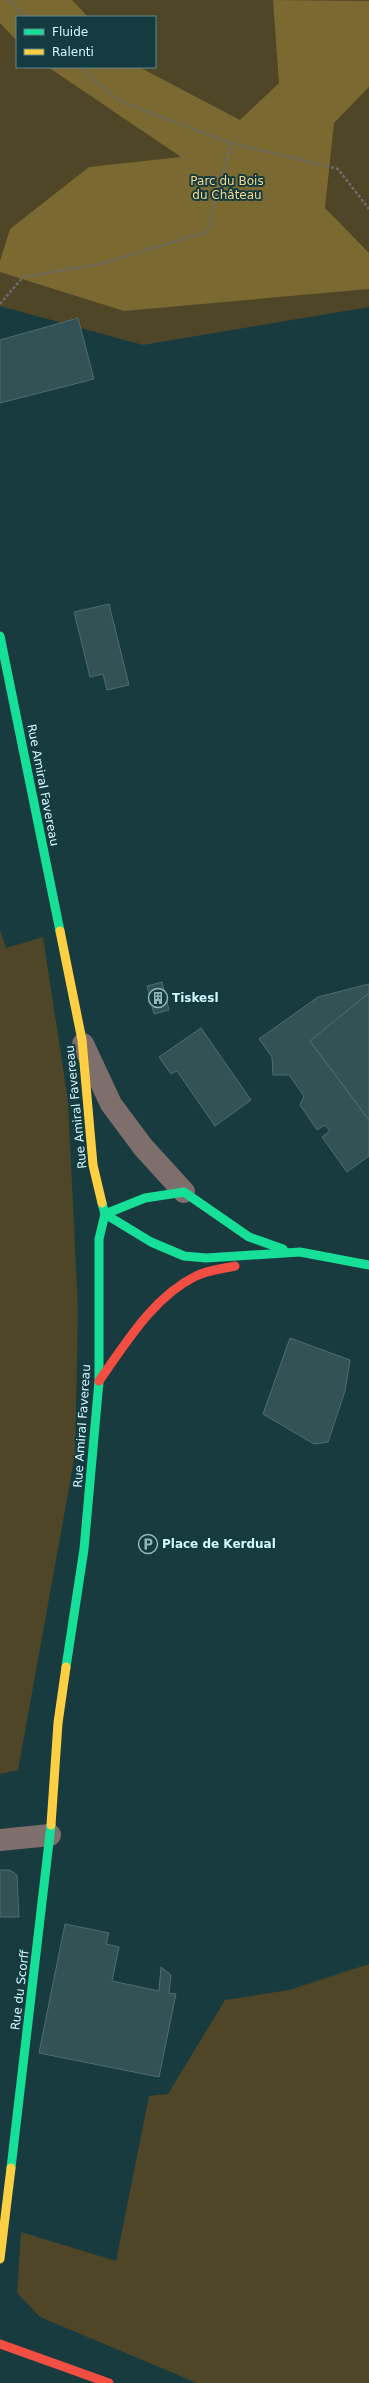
<svg xmlns="http://www.w3.org/2000/svg" width="369" height="2383" font-family="'DejaVu Sans',sans-serif">
<style>
.green{fill:#4f4627;fill-rule:evenodd}
.forest{fill:#7b6932}
.building{fill:#335256;stroke:#4f6d71}
.lines{fill:none;stroke-linecap:round;stroke-linejoin:round}
.path{stroke:#6b6b6a;stroke-width:2.5;stroke-dasharray:3 2;stroke-linecap:butt}
.street{stroke:#7e6e6c;stroke-width:22}
.fast{stroke:#16e098;stroke-width:9}
.slow{stroke:#ffcf43;stroke-width:9}
.jam{stroke:#f24e42;stroke-width:9}
.labels{text-anchor:middle;dominant-baseline:central;stroke-width:4;stroke-linejoin:round;paint-order:stroke}
.park-label{font-size:12px;fill:#fad787;stroke:#133b40}
.street-label{font-size:12px;fill:#d4f8fd;stroke:#133b40}
.poi-label{font-size:12px;font-weight:bold;fill:#d4f8fd;stroke:#133b40;text-anchor:start}
</style>
<rect width="100%" height="100%" fill="#173b3f"/>
<!-- green -->
<g class="green">
<path d="M0,0H369V307L143,345L0,306ZM17,17H155V67H17Z"/>
<polygon points="0,930 6,948 43,937 68,1101 78,1309 75,1455 18,1770 0,1774"/>
<polygon points="369,1964 369,2383 197,2383 40,2317 17,2293 21,2232 116,2261 149,2096 168,2094 225,2000 289,1990"/>
</g>
<!-- forest -->
<g class="forest">
<polygon points="0,0 72,0 88,17 17,17 17,41 0,23"/>
<polygon points="273,0 369,1 369,87 334,123 325,208 369,253 369,289 124,311 0,272 0,261 10,229 89,167 181,157 48,67 139,67 240,120 279,83"/>
</g>
<!-- building -->
<g class="building">
<polygon points="78,318 94,379 0,403 0,340"/>
<polygon points="109,604 129,685 107,690 103,674 90,677 74,612"/>
<polygon points="162,982 169,1010 154,1014 147,986"/>
<polygon points="369,984 369,993 310,1041 369,1120 369,1156 347,1172 322,1137 330,1131 325,1125 317,1130 300,1105 304,1096 289,1075 273,1075 272,1057 259,1039 318,997"/>
<polygon points="369,993 369,1120 310,1041"/>
<polygon points="201,1028 251,1100 215,1126 177,1071 171,1074 159,1057"/>
<polygon points="290,1338 350,1360 345,1391 328,1442 314,1444 263,1414"/>
<polygon points="0,1870 10,1870 17,1875 19,1917 0,1917"/>
<polygon points="65,1924 109,1933 106,1944 119,1947 112,1981 159,1991 161,1967 171,1975 169,1993 176,1994 159,2077 39,2053"/>
</g>
<g class="lines">
<!-- path -->
<g class="path">
<polyline points="9,0 25,17"/>
<polyline points="79,67 120,101 231,143 338,169 369,209"/>
<polyline points="0,304 23,277 100,264 207,232 231,143"/>
</g>
<!-- street -->
<g class="street">
<polyline points="83,1044 111,1104 143,1147 184,1192"/>
<polyline points="0,1840 50,1835"/>
</g>
<!-- fast -->
<g class="fast">
<polyline points="0,636 60,931"/>
<polyline points="105,1214 151,1242 184,1256 206,1258 300,1252 369,1265"/>
<polyline points="105,1214 145,1198 184,1192 249,1237 283,1249"/>
<polyline points="66,1667 84,1549 99,1381 99,1239 105,1214 102,1203"/>
<polyline points="11,2168 51,1825"/>
</g>
<!-- slow -->
<g class="slow">
<polyline points="60,931 82,1040 93,1165 102,1203"/>
<polyline points="51,1825 58,1723 66,1667"/>
<polyline points="0,2259 11,2168"/>
</g>
<!-- jam -->
<g class="jam">
<path d="M99,1381C126,1343 153,1297 196,1276C208,1270 222,1269 235,1266"/>
<polyline points="0,2344 109,2383"/>
</g>
</g>
<!-- icons -->
<defs>
<symbol id="building-ring" viewBox="-11 -11 22 22"><circle r="9.5" fill="#133b40" stroke="#92b6ba" stroke-width="1.5"/><path d="M-4-6H4V6H1V3H-1V6H-4ZM-2.5-4.3h1.7v1.8h-1.7ZM.8-4.3h1.7v1.8H.8ZM-2.5-1h1.7V.8h-1.7ZM.8-1h1.7V.8H.8Z" fill="#92b6ba"/></symbol>
<symbol id="parking-ring" viewBox="-11 -11 22 22"><circle r="9.5" fill="#133b40" stroke="#92b6ba" stroke-width="1.5"/><path d="M-3.5-5.5H1a3.5 3.5 0 0 1 0 7H-1V5.5H-3.5ZM-1-3.4V-.6H.8a1.4 1.4 0 0 0 0-2.8Z" fill="#92b6ba"/></symbol>
</defs>
<g fill-rule="evenodd">
<use href="#building-ring" x="147" y="987" width="22" height="22"/>
<use href="#parking-ring" x="137" y="1533" width="22" height="22"/>
</g>
<g class="labels">
<!-- park labels -->
<g class="park-label">
<text x="227" y="181">Parc du Bois<tspan x="227" dy="14">du Château</tspan></text>
</g>
<!-- street labels -->
<g class="street-label">
<text transform="translate(43 785) rotate(79)">Rue Amiral Favereau</text>
<text transform="translate(76 1107) rotate(-96)">Rue Amiral Favereau</text>
<text transform="translate(82 1426) rotate(-86)">Rue Amiral Favereau</text>
<text transform="translate(20 1990) rotate(-83)">Rue du Scorff</text>
</g>
<!-- poi labels -->
<g class="poi-label">
<text x="172" y="998">Tiskesl</text>
<text x="162" y="1544">Place de Kerdual</text>
</g>
</g>
<!-- legend -->
<rect x="16" y="16" width="140" height="52" fill="#133b40" stroke="#60878c"/>
<rect x="24" y="29" width="20" height="6" fill="#16e098" stroke="#60878c"/>
<text x="52" y="36" font-size="12" fill="#d4f8fd">Fluide</text>
<rect x="24" y="49" width="20" height="6" fill="#ffcf43" stroke="#60878c"/>
<text x="52" y="56" font-size="12" fill="#d4f8fd">Ralenti</text>
</svg>
